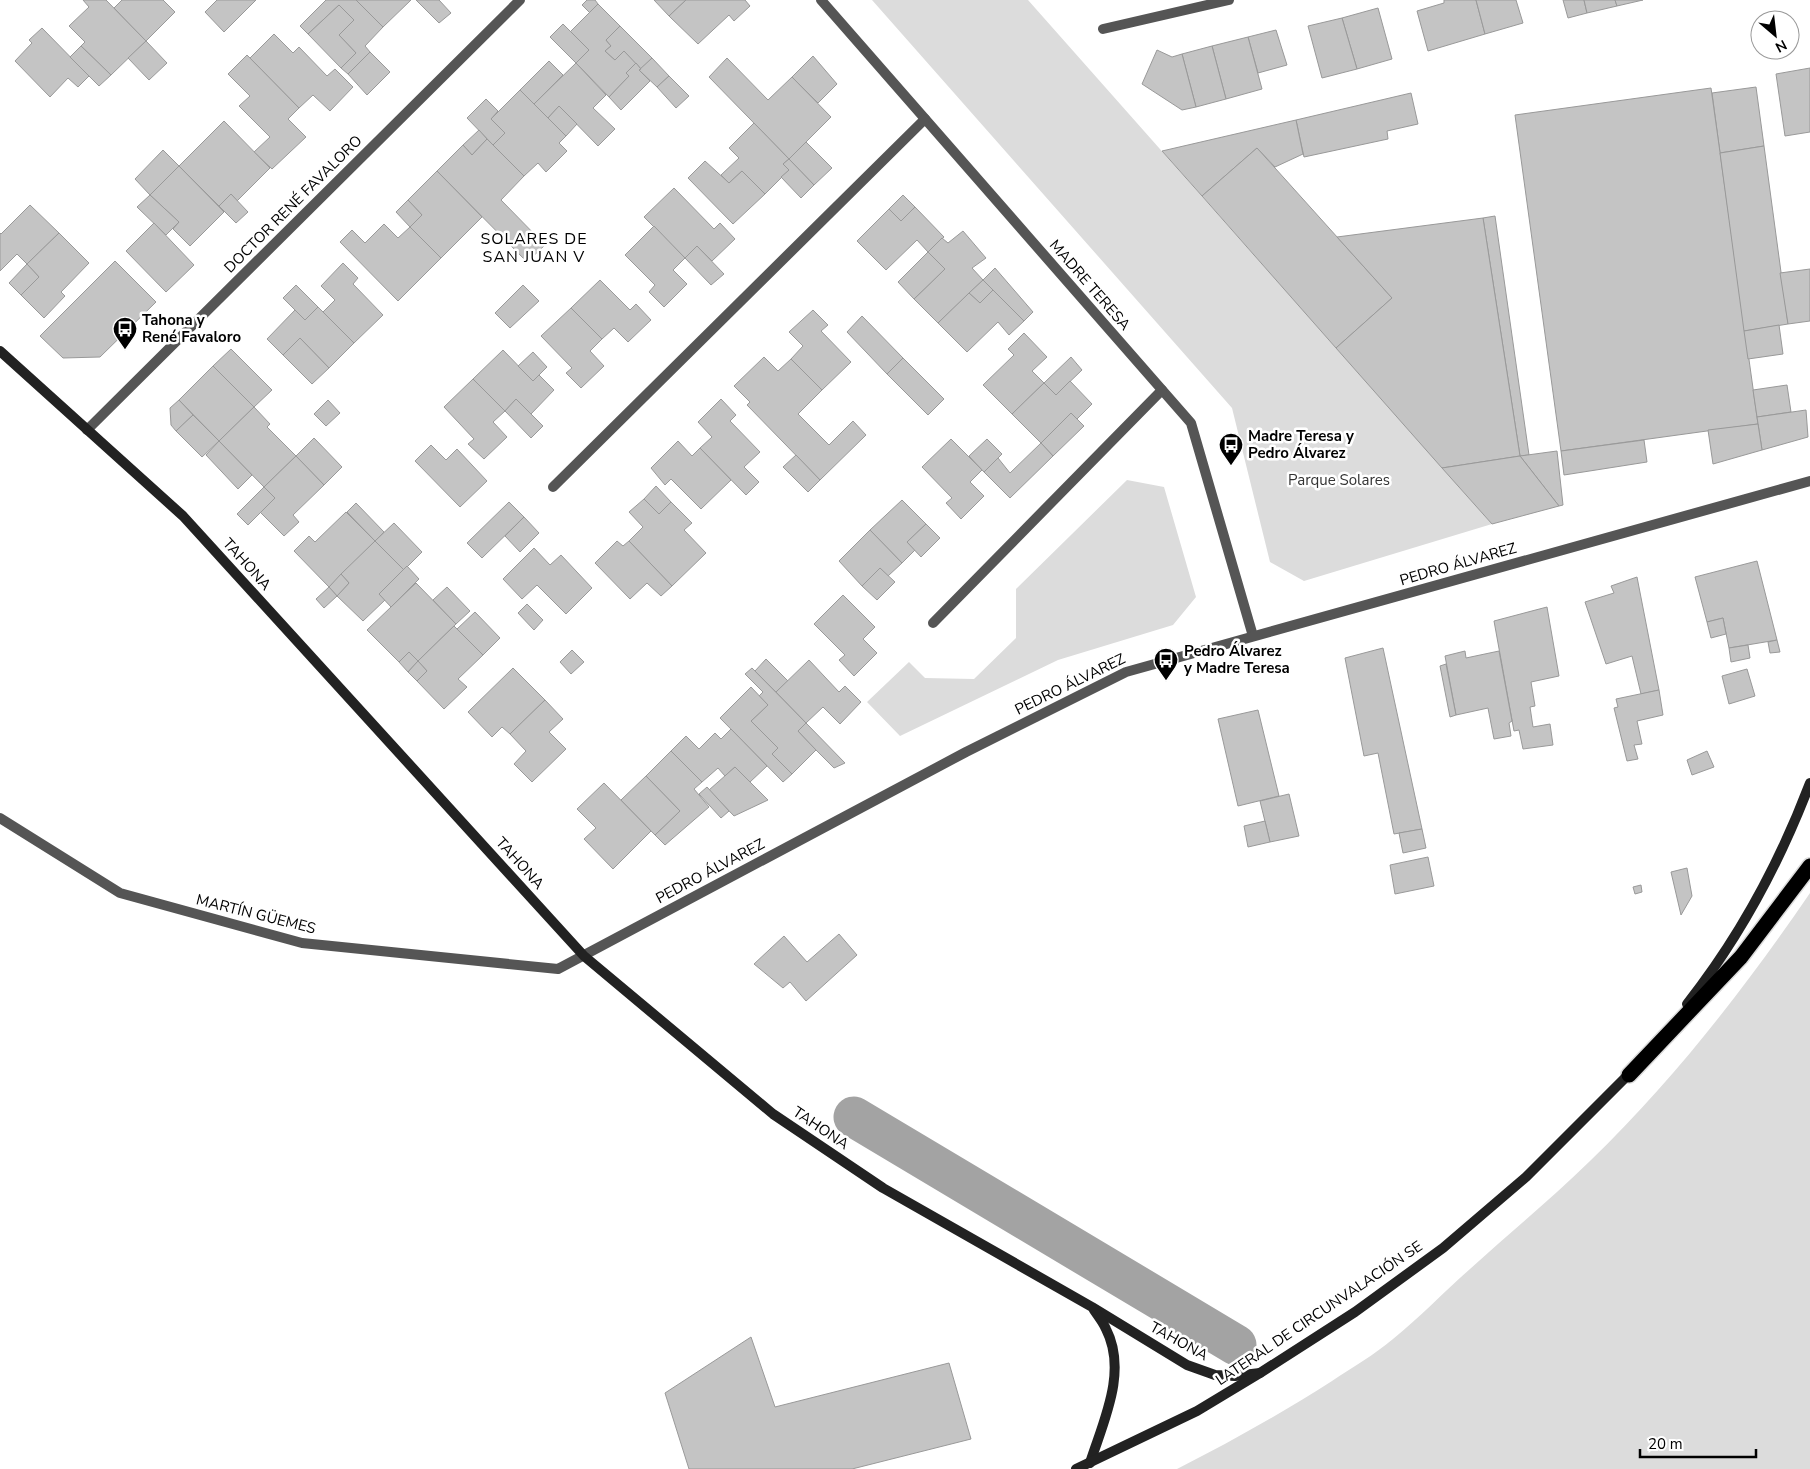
<svg xmlns="http://www.w3.org/2000/svg" width="1810" height="1469" font-family="'Nunito Sans',sans-serif">
<style>
.green{fill:#dcdcdc}
.lines{fill:none;stroke-linecap:round;stroke-linejoin:round}
.canal{stroke:#a3a3a3;stroke-width:41}
.building{fill:#c4c4c4;stroke:#999}
.highway-casing{stroke:#dbdbdb;stroke-width:18}
.street{stroke:#555;stroke-width:10}
.secondary{stroke:#222;stroke-width:10}
.highway{stroke:#000;stroke-width:15}
.labels{text-anchor:middle;dominant-baseline:central;stroke-width:5;stroke-linejoin:round;paint-order:stroke}
.street-label{font-size:15px;fill:#000;stroke:#fff}
.poi-label{font-size:15px;font-weight:bold;fill:#000;stroke:#fff;text-anchor:start}
.park-label{font-size:15px;fill:#333;stroke:#fff}
.neighbourhood-label{font-size:16px;letter-spacing:1px;fill:#000;stroke:#fff}
</style>
<rect width="100%" height="100%" fill="#fff"/>
<!-- green -->
<g class="green">
<polygon points="872,0 1028,0 1492,524 1304,581 1270,562 1232,408"/>
<polygon points="1127,480 1164,487 1196,597 1173,625 1058,660 900,736 867,702 909,662 925,678 974,679 1016,638 1016,589"/>
<path d="M1810,893V1469H1177C1230,1442 1282,1413 1332,1381C1353,1367 1374,1355 1393,1339C1420,1317 1444,1292 1470,1269C1510,1233 1551,1199 1590,1161C1673,1081 1745,988 1810,893Z"/>
</g>
<g class="lines">
<!-- canal -->
<polyline class="canal" points="854,1117 1236,1345"/>
</g>
<!-- building -->
<g class="building">
<polygon points="83,0 106,0 146,41 111,75 81,46 85,42 69,26 89,7"/>
<polygon points="122,0 163,0 175,12 146,41 114,8"/>
<polygon points="217,0 256,0 224,32 205,12"/>
<polygon points="326,0 356,0 383,27 365,46 370,52 348,74 341,68 356,53 339,35 354,20 339,5 308,34 300,26"/>
<polygon points="356,0 411,0 383,27"/>
<polygon points="416,0 439,0 451,13 439,23"/>
<polygon points="587,0 595,0 598,4 590,13 582,5"/>
<polygon points="654,0 686,0 669,16"/>
<polygon points="686,0 745,0 750,6 734,21 729,15 698,44 669,16"/>
<polygon points="1444,0 1476,0 1485,34 1428,51 1417,11 1444,3"/>
<polygon points="1476,0 1516,0 1523,23 1485,34"/>
<polygon points="1563,0 1584,0 1587,13 1568,18"/>
<polygon points="1584,0 1615,0 1617,6 1587,13"/>
<polygon points="1615,0 1643,0 1617,6"/>
<polygon points="598,4 620,26 606,40 611,46 605,51 615,60 624,51 636,63 626,73 629,76 609,97 576,63 589,50 570,32"/>
<polygon points="339,5 354,20 339,35 356,53 341,68 308,34"/>
<polygon points="1378,8 1392,59 1357,69 1342,18"/>
<polygon points="1342,18 1357,69 1322,78 1308,26"/>
<polygon points="563,24 589,50 576,63 550,37"/>
<polygon points="620,26 652,58 641,69 624,51 615,60 605,51 611,46 606,40"/>
<polygon points="42,28 89,76 78,87 68,78 50,97 15,61 32,43 29,40"/>
<polygon points="1276,30 1287,65 1258,73 1248,37"/>
<polygon points="274,34 293,53 299,47 327,76 335,69 353,87 330,111 313,95 299,108 250,58"/>
<polygon points="1248,37 1262,89 1226,99 1212,46"/>
<polygon points="146,41 167,63 149,80 128,58"/>
<polygon points="81,46 111,75 99,86 70,57"/>
<polygon points="1212,46 1226,99 1196,107 1182,54"/>
<polygon points="1157,50 1172,57 1182,54 1196,107 1182,110 1142,84"/>
<polygon points="370,52 390,72 367,95 348,74"/>
<polygon points="247,55 299,108 288,119 306,137 272,169 254,152 270,137 239,106 250,96 228,74"/>
<polygon points="813,56 837,84 818,103 792,77"/>
<polygon points="652,58 669,76 657,87 639,70"/>
<polygon points="727,58 768,100 792,77 831,117 789,159 709,77"/>
<polygon points="549,61 563,75 534,104 520,90"/>
<polygon points="576,63 606,95 593,108 615,129 598,146 559,106 548,118 534,104"/>
<polygon points="636,63 641,69 639,70 650,81 621,110 609,97 629,76 626,73"/>
<polygon points="1810,68 1810,132 1785,136 1776,74"/>
<polygon points="669,76 689,96 676,108 657,87"/>
<polygon points="1756,87 1764,146 1720,153 1712,93"/>
<polygon points="1711,88 1758,424 1561,451 1515,115"/>
<polygon points="520,90 566,136 559,143 567,151 546,172 538,163 524,176 493,145 505,133 491,119"/>
<polygon points="1411,93 1418,124 1387,131 1388,139 1304,157 1296,120"/>
<polygon points="486,99 498,111 491,119 505,133 493,145 467,118"/>
<polygon points="559,106 577,124 566,136 548,118"/>
<polygon points="1296,120 1303,154 1275,167 1257,148 1202,196 1162,151"/>
<polygon points="224,121 270,168 237,201 231,194 219,206 179,166"/>
<polygon points="754,123 789,159 783,164 789,170 765,194 742,171 729,183 721,175 739,158 729,148"/>
<polygon points="479,130 487,139 472,155 463,145"/>
<polygon points="487,139 524,176 501,200 545,245 527,262 437,171 463,145 472,155"/>
<polygon points="806,142 832,168 814,185 789,159"/>
<polygon points="1764,146 1788,324 1744,331 1720,153"/>
<polygon points="1257,148 1392,298 1336,348 1202,196"/>
<polygon points="163,150 179,166 150,195 135,179"/>
<polygon points="789,159 814,185 801,198 781,177 789,170 783,164"/>
<polygon points="705,161 729,183 742,171 765,194 733,224 688,178"/>
<polygon points="179,166 224,212 190,246 173,229 179,222 150,195"/>
<polygon points="437,171 482,217 441,258 410,227 422,215 408,200"/>
<polygon points="674,188 714,229 720,223 735,239 712,261 697,246 685,258 644,217"/>
<polygon points="231,194 248,212 236,223 219,206"/>
<polygon points="150,195 179,222 166,235 137,207"/>
<polygon points="903,195 915,207 901,221 889,209"/>
<polygon points="408,200 422,215 410,227 396,212"/>
<polygon points="30,205 59,233 27,264 17,254 0,271 0,233 1,234"/>
<polygon points="915,207 944,237 928,252 917,240 886,270 857,241 889,209 901,221"/>
<polygon points="1495,216 1529,455 1520,456 1483,218"/>
<polygon points="1483,218 1520,456 1442,468 1336,348 1392,298 1337,237"/>
<polygon points="154,223 194,265 166,292 126,251"/>
<polygon points="384,224 398,238 410,227 441,258 398,301 340,242 352,230 365,243"/>
<polygon points="654,226 685,258 673,270 687,284 664,307 649,292 655,285 625,255"/>
<polygon points="963,231 986,258 972,268 983,280 938,323 914,299 945,269 928,252 942,238 948,243"/>
<polygon points="59,233 89,263 61,292 65,296 44,318 21,295 39,277 27,264"/>
<polygon points="697,246 724,274 711,285 685,258"/>
<polygon points="928,252 945,269 914,299 898,282"/>
<polygon points="115,261 156,302 100,357 63,358 40,336"/>
<polygon points="343,263 358,278 353,284 383,315 354,343 323,312 335,300 321,286"/>
<polygon points="27,264 39,277 21,295 9,283"/>
<polygon points="995,268 1033,312 1024,321 983,280"/>
<polygon points="1810,269 1810,321 1788,324 1780,273"/>
<polygon points="600,280 630,310 636,304 651,320 628,342 614,328 602,339 571,308"/>
<polygon points="983,280 993,290 980,303 969,293"/>
<polygon points="296,285 318,307 305,320 283,298"/>
<polygon points="523,285 539,301 510,328 495,313"/>
<polygon points="993,290 1024,321 1009,335 998,322 967,352 938,323 969,293 980,303"/>
<polygon points="318,307 354,343 329,368 300,338 283,355 267,339 295,310 305,320"/>
<polygon points="571,308 602,339 590,351 604,366 581,388 566,373 572,368 541,336"/>
<polygon points="813,310 828,325 821,331 851,362 822,390 791,359 803,346 789,332"/>
<polygon points="862,316 903,358 887,374 847,332"/>
<polygon points="1779,325 1783,354 1748,359 1744,331"/>
<polygon points="1024,333 1047,357 1032,371 1044,383 1012,414 983,385 1014,355 1008,349"/>
<polygon points="300,338 329,368 312,384 283,355"/>
<polygon points="231,349 272,390 254,407 213,366"/>
<polygon points="503,350 533,381 539,375 554,390 531,414 516,399 505,411 473,379"/>
<polygon points="533,352 547,367 533,381 518,366"/>
<polygon points="764,357 778,371 791,359 822,390 798,414 829,445 853,421 866,435 820,480 747,405 750,402 734,386"/>
<polygon points="1071,357 1082,370 1056,395 1044,383"/>
<polygon points="903,358 944,399 928,415 887,374"/>
<polygon points="213,366 254,407 219,441 179,400"/>
<polygon points="473,379 505,411 493,422 507,437 484,459 468,444 474,439 444,407"/>
<polygon points="1070,381 1092,404 1077,419 1071,413 1041,443 1012,414 1044,383 1056,395"/>
<polygon points="1787,385 1791,412 1757,417 1753,390"/>
<polygon points="516,399 543,426 531,438 505,411"/>
<polygon points="721,399 736,415 730,421 760,452 744,467 759,482 746,495 700,448 712,437 698,422"/>
<polygon points="179,400 193,415 176,431 171,425 170,408"/>
<polygon points="328,400 340,413 326,426 314,414"/>
<polygon points="254,407 270,424 267,427 296,456 264,487 219,441"/>
<polygon points="1806,410 1808,437 1762,450 1757,417"/>
<polygon points="1071,413 1084,426 1053,456 1041,443"/>
<polygon points="193,415 219,441 202,457 176,431"/>
<polygon points="1758,424 1762,450 1713,464 1708,430"/>
<polygon points="314,438 342,467 324,485 296,456"/>
<polygon points="951,439 982,470 970,482 984,496 961,519 946,503 952,498 922,467"/>
<polygon points="987,439 1002,454 984,472 969,456"/>
<polygon points="1644,440 1647,462 1564,475 1561,451"/>
<polygon points="219,441 252,475 238,489 206,455"/>
<polygon points="678,441 692,456 700,448 731,480 701,509 671,479 665,485 651,468"/>
<polygon points="1041,443 1053,456 1010,498 984,472 998,458 1010,473"/>
<polygon points="431,445 446,460 457,449 487,481 460,507 415,461"/>
<polygon points="1557,451 1563,505 1559,506 1520,456"/>
<polygon points="796,455 820,480 808,492 783,467"/>
<polygon points="296,456 324,485 293,515 299,522 284,536 260,512 275,498 264,487"/>
<polygon points="1520,456 1559,506 1492,524 1442,468"/>
<polygon points="656,486 671,502 659,514 644,499"/>
<polygon points="264,487 275,498 248,525 237,514"/>
<polygon points="644,499 659,514 671,502 692,523 684,530 706,553 672,586 629,541 643,527 629,512"/>
<polygon points="902,500 926,524 907,542 915,550 902,563 870,530"/>
<polygon points="509,502 524,517 482,558 467,543"/>
<polygon points="356,503 384,532 375,541 347,512"/>
<polygon points="346,512 375,541 329,587 294,551 309,536 315,542"/>
<polygon points="524,517 539,533 520,552 505,536"/>
<polygon points="394,523 422,552 404,570 375,541"/>
<polygon points="926,524 940,538 921,557 907,542"/>
<polygon points="870,530 902,563 888,576 880,568 862,586 839,561"/>
<polygon points="375,541 404,570 379,594 385,600 363,621 337,596 349,583 341,574"/>
<polygon points="617,541 623,546 629,541 672,586 661,596 647,583 630,599 595,563"/>
<polygon points="534,548 550,565 561,555 592,588 566,614 537,585 522,599 503,579"/>
<polygon points="1757,561 1777,640 1729,648 1723,618 1707,622 1695,577"/>
<polygon points="407,566 419,579 391,607 379,594"/>
<polygon points="880,568 895,582 877,600 862,586"/>
<polygon points="341,574 349,583 337,596 329,587"/>
<polygon points="1637,577 1659,690 1641,694 1632,656 1606,664 1585,602 1614,593 1611,586"/>
<polygon points="416,583 456,624 418,661 409,652 399,662 367,630"/>
<polygon points="329,587 337,596 324,608 316,599"/>
<polygon points="447,587 470,611 456,624 433,600"/>
<polygon points="843,595 875,627 863,639 877,653 854,676 839,660 845,655 814,624"/>
<polygon points="527,604 543,620 534,630 518,613"/>
<polygon points="1547,607 1559,676 1531,682 1535,706 1530,707 1533,727 1550,724 1553,745 1523,749 1519,730 1514,731 1494,621"/>
<polygon points="475,612 500,638 483,655 457,629"/>
<polygon points="1723,618 1726,634 1711,638 1707,622"/>
<polygon points="454,626 483,655 458,679 467,687 444,709 417,681 427,671 418,661"/>
<polygon points="1777,640 1780,652 1770,653 1768,642"/>
<polygon points="1748,645 1750,658 1731,662 1729,648"/>
<polygon points="1383,648 1422,829 1394,834 1378,753 1364,756 1345,658"/>
<polygon points="572,650 584,662 571,674 560,662"/>
<polygon points="1465,651 1466,658 1499,651 1512,721 1509,723 1511,736 1494,739 1488,708 1456,715 1445,656"/>
<polygon points="409,652 418,661 408,672 399,662"/>
<polygon points="766,659 788,681 776,692 755,671"/>
<polygon points="809,660 839,692 845,686 861,702 840,724 823,707 806,723 776,692"/>
<polygon points="418,661 427,671 417,681 408,672"/>
<polygon points="1446,664 1456,715 1450,717 1440,666"/>
<polygon points="513,668 545,700 510,734 502,727 492,737 468,712"/>
<polygon points="752,668 806,723 798,731 816,750 792,774 772,754 778,748 751,721 768,705 759,696 763,692 745,674"/>
<polygon points="1747,669 1755,696 1729,704 1722,676"/>
<polygon points="751,687 768,705 751,721 778,748 772,754 792,774 783,782 720,718"/>
<polygon points="1659,690 1663,715 1637,721 1642,744 1634,745 1638,759 1627,761 1614,708 1618,707 1616,699"/>
<polygon points="545,700 563,719 549,732 566,749 532,782 514,764 526,751 510,734"/>
<polygon points="1258,710 1279,796 1238,806 1218,719"/>
<polygon points="806,723 845,763 834,768 816,750 798,731"/>
<polygon points="731,729 767,766 750,782 735,767 725,776 718,768 702,782 671,751 686,736 699,749 715,733 721,739"/>
<polygon points="671,751 702,782 694,789 709,807 665,845 655,835 680,811 646,776"/>
<polygon points="1707,751 1714,767 1692,775 1687,760"/>
<polygon points="735,767 768,800 734,816 709,790"/>
<polygon points="646,776 680,811 655,835 621,800"/>
<polygon points="604,783 651,831 613,869 584,839 596,828 577,809"/>
<polygon points="707,787 729,811 721,818 699,794"/>
<polygon points="1289,794 1299,836 1270,842 1260,801"/>
<polygon points="1265,821 1270,842 1248,847 1244,826"/>
<polygon points="1422,829 1426,848 1403,853 1399,833"/>
<polygon points="1428,857 1434,886 1395,894 1390,865"/>
<polygon points="1687,868 1692,896 1681,915 1671,872"/>
<polygon points="1641,885 1642,892 1635,894 1633,887"/>
<polygon points="839,934 857,955 806,1001 790,982 783,988 754,964 784,936 807,962"/>
<polygon points="751,1337 775,1407 949,1363 971,1439 852,1469 689,1469 665,1393"/>
</g>
<g class="lines">
<defs>
<polyline id="highway" points="1629,1075 1741,957 1810,866"/>
</defs>
<!-- highway casing -->
<use href="#highway" class="highway-casing"/>
<!-- street -->
<g class="street">
<polyline points="821,0 1191,423 1253,636"/>
<polyline points="1103,29 1229,0"/>
<polyline points="87,430 520,0"/>
<polyline points="553,487 925,119"/>
<polyline points="933,623 1162,390"/>
<polyline points="0,818 120,893 302,943 558,969 966,752 1126,672 1810,481"/>
</g>
<!-- secondary -->
<g class="secondary">
<polyline points="0,351 183,516 584,956 773,1114 883,1188 1092,1307 1187,1365 1215,1375 1235,1376 1260,1373"/>
<path d="M1687,1004C1740,937 1780,862 1810,783"/>
<path d="M1090,1463C1103,1422 1128,1372 1106,1329C1103,1322 1098,1316 1094,1310"/>
<polyline points="1076,1469 1197,1411 1260,1373 1355,1312 1443,1248 1526,1177 1632,1071"/>
</g>
<!-- highway -->
<use href="#highway" class="highway"/>
</g>
<!-- icons -->
<defs>
<symbol id="bus-pin" viewBox="-11 -11 22 30"><path d="M0 17L-7.5 6A9.5 9.5 0 1 1 7.5 6Z" fill="#000" stroke="#fff"/><path d="M-5-6H5V4H4V6H2V4H-2V6H-4V4H-5ZM-3.5-4V0h7V-4ZM-3.5 1.2v1.5H-2V1.2ZM2 1.2v1.5H3.5V1.2Z" fill="#fff"/></symbol>
</defs>
<g fill-rule="evenodd">
<use href="#bus-pin" x="111" y="315" width="28" height="38"/>
<use href="#bus-pin" x="1217" y="431" width="28" height="38"/>
<use href="#bus-pin" x="1152" y="646" width="28" height="38"/>
</g>
<g class="labels">
<!-- street labels -->
<g class="street-label">
<text transform="translate(293 204) rotate(-45)">DOCTOR RENÉ FAVALORO</text>
<text transform="translate(1090 285) rotate(49)">MADRE TERESA</text>
<text transform="translate(247 564) rotate(48)">TAHONA</text>
<text transform="translate(1458 564) rotate(-16)">PEDRO ÁLVAREZ</text>
<text transform="translate(1070 684) rotate(-26)">PEDRO ÁLVAREZ</text>
<text transform="translate(520 863) rotate(48)">TAHONA</text>
<text transform="translate(710 871) rotate(-28)">PEDRO ÁLVAREZ</text>
<text transform="translate(256 914) rotate(14)">MARTÍN GÜEMES</text>
<text transform="translate(821 1128) rotate(34)">TAHONA</text>
<text transform="translate(1319 1313) rotate(-34)">LATERAL DE CIRCUNVALACIÓN SE</text>
<text transform="translate(1179 1341) rotate(29)">TAHONA</text>
</g>
<!-- poi labels -->
<g class="poi-label">
<text x="142" y="320">Tahona y<tspan x="142" dy="17">René Favaloro</tspan></text>
<text x="1248" y="436">Madre Teresa y<tspan x="1248" dy="17">Pedro Álvarez</tspan></text>
<text x="1184" y="651">Pedro Álvarez<tspan x="1184" dy="17">y Madre Teresa</tspan></text>
</g>
<!-- park labels -->
<g class="park-label">
<text x="1339" y="480">Parque Solares</text>
</g>
<!-- neighbourhood labels -->
<g class="neighbourhood-label">
<text x="534" y="239">SOLARES DE<tspan x="534" dy="18">SAN JUAN V</tspan></text>
</g>
</g>
<!-- north arrow -->
<g transform="translate(1775 35) rotate(152)"><circle r="24" fill="#ffffff" stroke="#999999"/>
<path d="M0-4L9 19L0 12L-9 19Z" fill="#000000"/>
<text y="-8" font-size="14" font-weight="bold" text-anchor="middle" fill="#000000">N</text>
</g>
<!-- scale -->
<path d="M1640 1449v8h116v-8" fill="none" stroke="#000000" stroke-width="2.5"/>
<text x="1648" y="1449" font-size="15" fill="#000000" stroke="#ffffff" stroke-width="4" paint-order="stroke">20 m</text>
</svg>
